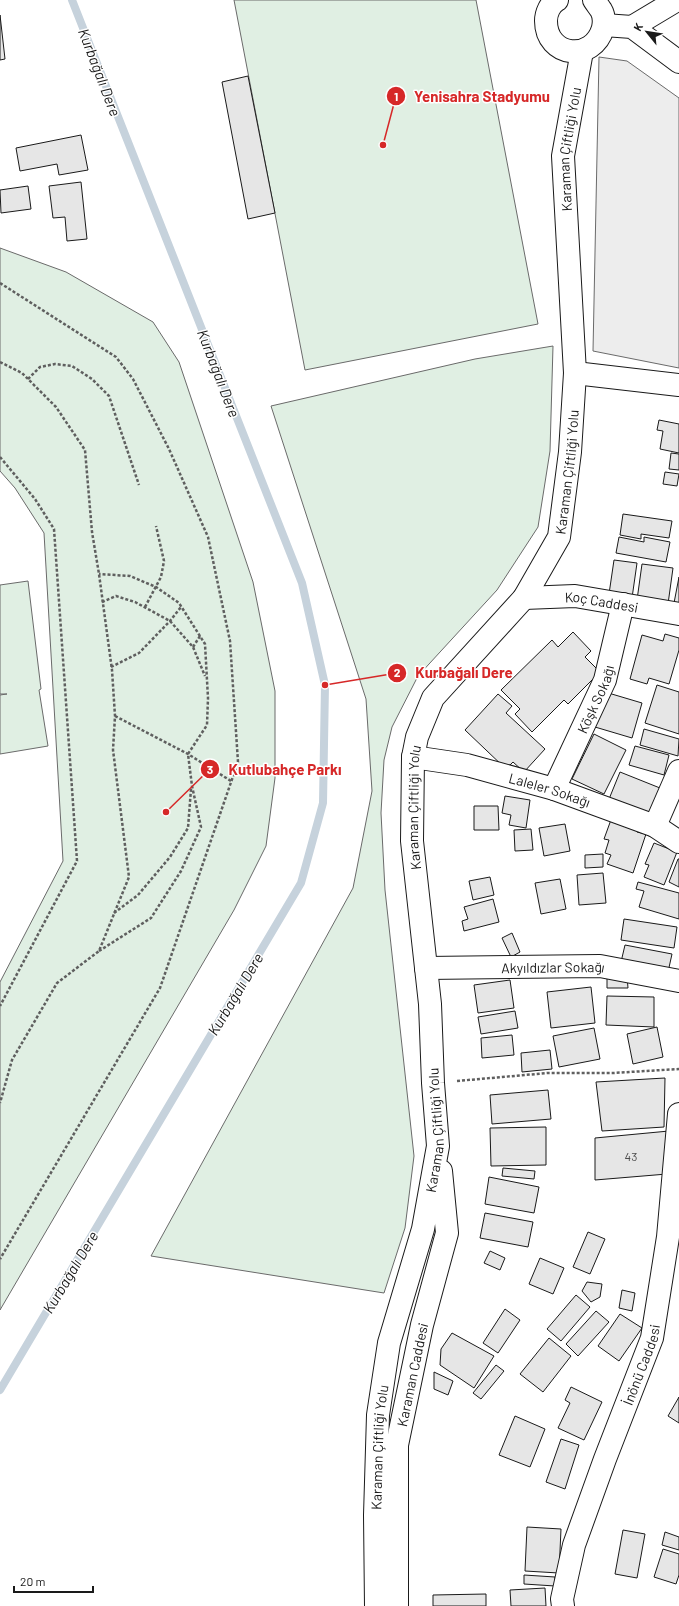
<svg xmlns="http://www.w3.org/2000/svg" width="679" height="1606" font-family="Barlow,sans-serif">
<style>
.green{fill:#e0efe3;stroke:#6a6a6a}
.parking{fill:#ededed;stroke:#6a6a6a}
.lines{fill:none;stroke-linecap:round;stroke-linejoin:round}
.stream{stroke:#c6d2dc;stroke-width:8}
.building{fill:#e6e6e6;stroke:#1a1a1a}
.minor-casing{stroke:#1a1a1a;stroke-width:24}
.major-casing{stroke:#1a1a1a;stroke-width:24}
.path{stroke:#5f5f5f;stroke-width:2.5;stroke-dasharray:3 2;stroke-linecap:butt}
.minor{stroke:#fff;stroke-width:22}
.major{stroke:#fff;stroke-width:22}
.labels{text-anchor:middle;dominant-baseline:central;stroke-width:3;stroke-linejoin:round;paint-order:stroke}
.number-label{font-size:12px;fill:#4d4d4d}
.street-label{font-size:14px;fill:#1a1a1a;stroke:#fff}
.water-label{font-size:15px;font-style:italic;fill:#1a1a1a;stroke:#fff}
.leader{fill:none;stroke:#d62828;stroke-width:1.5}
.callout-dot{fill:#d62828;stroke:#fff;stroke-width:1.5}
.mark-label{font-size:12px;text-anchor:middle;font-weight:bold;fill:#fff}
.callout-label{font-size:15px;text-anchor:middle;font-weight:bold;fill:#d62828;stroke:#fff;stroke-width:3;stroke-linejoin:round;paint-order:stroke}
</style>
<rect width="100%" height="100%" fill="#fff"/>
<!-- green -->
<g class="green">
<polygon points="234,0 476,0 538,324 305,370"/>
<polygon points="0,248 66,272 153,322 179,362 253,582 275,691 275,778 266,846 234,910 0,1310 0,982 63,861 44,533 15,488 0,471"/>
<polygon points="553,346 550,451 538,527 497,590 418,676 392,727 384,760 381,813 385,890 414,1156 405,1228 384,1293 151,1256 353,888 372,791 366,699 271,406 475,359"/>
<polygon points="28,581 41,689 39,690 48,746 0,754 0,695 7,694 0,694 0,585"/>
</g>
<!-- parking -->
<polygon class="parking" points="599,57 627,61 679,98 679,368 593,351"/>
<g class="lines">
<!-- stream -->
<polyline class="stream" points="0,1390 301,883 323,803 325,685 302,583 72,0"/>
</g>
<!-- building -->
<g class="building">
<polygon points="0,15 5,59 0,60"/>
<polygon points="248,76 275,213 248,219 222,82"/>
<polygon points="81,135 88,170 59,175 57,164 20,171 16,148"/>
<polygon points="81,182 87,239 67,241 65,217 53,218 49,186"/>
<polygon points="28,186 31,209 1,213 0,190"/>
<polygon points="659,420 679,424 679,453 660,449 663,431 657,430"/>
<polygon points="671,453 679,454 679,470 669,469"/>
<polygon points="665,472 679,474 677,486 663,484"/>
<polygon points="623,514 672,521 669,538 641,534 641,539 620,535"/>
<polygon points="619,537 644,542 644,537 670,542 666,562 616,553"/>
<polygon points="614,560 637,563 632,598 609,594"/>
<polygon points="642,564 673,568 668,604 637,600"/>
<polygon points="679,577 679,604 674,603"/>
<polygon points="573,632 591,651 585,657 600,672 568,704 564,700 532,732 515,714 520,709 501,690 552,640 558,647"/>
<polygon points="665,634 679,638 679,650 669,684 649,678 647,684 630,679 642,635 663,641"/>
<polygon points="657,685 679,692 679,734 645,723"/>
<polygon points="605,692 642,703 632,738 595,727"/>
<polygon points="498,694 512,706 506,713 545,749 524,772 513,762 506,769 465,730"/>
<polygon points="644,729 679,739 678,756 640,745"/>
<polygon points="594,734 626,750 604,794 572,779"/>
<polygon points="635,746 669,755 664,775 629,765"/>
<polygon points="620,772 660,788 647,820 607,804"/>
<polygon points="505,796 530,800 526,828 509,825 511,815 502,813"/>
<polygon points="474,806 498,806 499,830 474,830"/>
<polygon points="612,817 640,826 637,832 646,834 633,873 607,864 611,855 605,853 609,840 604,839"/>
<polygon points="565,824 570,851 544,856 539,828"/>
<polygon points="531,829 533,850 515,851 514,830"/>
<polygon points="654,843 677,852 664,885 644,877 649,865 645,864"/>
<polygon points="603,854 603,867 585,868 585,855"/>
<polygon points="678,859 679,859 679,887 669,882"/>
<polygon points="603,873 606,903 579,905 577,875"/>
<polygon points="490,877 494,895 473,900 469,881"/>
<polygon points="560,879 566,909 541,914 535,883"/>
<polygon points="638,882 679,893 679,919 639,907 644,891 636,889"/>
<polygon points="493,899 499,922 464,931 462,921 468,919 464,907"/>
<polygon points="624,919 677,927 674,948 621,940"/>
<polygon points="512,933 520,952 511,957 502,938"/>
<polygon points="625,945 672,954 668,972 621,962"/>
<polygon points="627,976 628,988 607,988 607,977"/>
<polygon points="510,980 514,1008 478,1013 474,985"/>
<polygon points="591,987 595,1023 551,1028 547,992"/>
<polygon points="607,996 654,997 654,1027 606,1025"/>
<polygon points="515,1011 518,1028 481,1034 478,1017"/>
<polygon points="657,1027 663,1057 633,1064 627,1034"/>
<polygon points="594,1028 600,1059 559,1067 553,1036"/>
<polygon points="512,1035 514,1055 482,1058 481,1038"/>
<polygon points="550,1050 552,1069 522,1072 521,1053"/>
<polygon points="665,1078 664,1127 602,1131 596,1082"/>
<polygon points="548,1090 551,1119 492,1124 490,1095"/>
<polygon points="546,1127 546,1165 491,1166 490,1128"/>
<polygon points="669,1131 667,1174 595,1180 595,1138"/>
<polygon points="503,1168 535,1171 534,1179 502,1176"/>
<polygon points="489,1177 539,1187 534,1213 485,1204"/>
<polygon points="485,1213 533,1222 528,1247 480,1238"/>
<polygon points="588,1232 605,1239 590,1274 573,1267"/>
<polygon points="490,1251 505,1258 500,1270 484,1263"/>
<polygon points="540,1258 564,1268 553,1294 529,1284"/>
<polygon points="587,1282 602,1284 600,1297 591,1302 582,1291"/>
<polygon points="622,1290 635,1293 632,1311 619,1308"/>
<polygon points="576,1295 590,1307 561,1341 547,1329"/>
<polygon points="505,1309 520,1320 498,1353 483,1343"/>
<polygon points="596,1311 609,1322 578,1356 566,1344"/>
<polygon points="620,1314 642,1328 619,1361 598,1346"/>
<polygon points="452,1333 494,1356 474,1388 440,1365 441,1349"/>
<polygon points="549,1338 571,1356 543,1392 520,1374"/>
<polygon points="496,1365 504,1371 481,1399 473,1393"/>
<polygon points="434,1372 453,1381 448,1395 434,1389"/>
<polygon points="571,1387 602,1402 584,1440 558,1428 570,1403 565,1400"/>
<polygon points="679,1397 679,1423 668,1416"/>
<polygon points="515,1416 545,1429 530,1467 499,1455"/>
<polygon points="561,1439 579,1445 565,1489 546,1482"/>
<polygon points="527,1527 561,1529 559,1573 525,1571"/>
<polygon points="623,1530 645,1534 637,1578 615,1574"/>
<polygon points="665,1532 679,1537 679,1550 662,1545"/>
<polygon points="663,1549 679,1554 679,1575 676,1584 654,1577"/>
<polygon points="524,1575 555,1577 555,1586 524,1584"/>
<polygon points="545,1588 546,1606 511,1606 510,1590"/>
<polygon points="486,1594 486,1606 433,1606 433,1595"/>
</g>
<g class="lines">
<defs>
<g id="minor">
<polyline points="604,25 632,27 679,62"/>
<polyline points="632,27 677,0"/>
<polyline points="575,373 679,385"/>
<path id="s1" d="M524,598L575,596L679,614"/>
<path id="s2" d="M413,757L467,765L554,789L655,826L679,842"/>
<path id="s3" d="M554,789L605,680L623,604"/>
<polyline points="655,826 679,771"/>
<path id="s4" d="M426,968L600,966L679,981"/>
<path id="s5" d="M563,1606L562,1599L574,1545L605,1459L652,1338L668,1237L679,1114"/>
</g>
<g id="major">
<path d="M557,0C550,4 546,13 546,21C546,57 593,63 603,28C604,23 604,15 601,10C599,7 596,3 594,0"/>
<path id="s6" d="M376,1606L375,1515L378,1415L389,1343L423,1229L438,1146L433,1083L430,1004L412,841L413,757L417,737L433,698L524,598L559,537L570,452L575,373L563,156L582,51"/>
<path id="s7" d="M397,1606V1445L422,1325L447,1233L441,1171"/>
</g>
</defs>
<!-- minor casing -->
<use href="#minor" class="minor-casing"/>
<!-- major casing -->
<use href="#major" class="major-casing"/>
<!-- path -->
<g class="path">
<polyline points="0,283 116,357 133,379 169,449 208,537 230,641 238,762 160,988 0,1259"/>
<polyline points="0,362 22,373 56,407 85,450 92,532 99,574 112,670 115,716 113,750 129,877 99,951 57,983 12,1060 0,1103"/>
<polyline points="28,379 40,367 55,364 72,366 92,379 109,396 139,485"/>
<polyline points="0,457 35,499 54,529 77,861 0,1006"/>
<polyline points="102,602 116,596 135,602 170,621 193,647 205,676"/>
<polyline points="145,607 161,577 164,561 156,526"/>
<polyline points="193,647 200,636"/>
<polyline points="111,667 139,653 170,621 181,607"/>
<polyline points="115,716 188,754 231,781"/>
<polyline points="114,913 138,895 170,857 188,828 191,789"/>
<polyline points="99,951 151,918 181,871 201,827 192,786 188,754 207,725 208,698 205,644 179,603 156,587 130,576 99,574"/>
<polyline points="457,1081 548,1073 613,1073 679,1069"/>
</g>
<!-- minor -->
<use href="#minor" class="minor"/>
<!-- major -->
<use href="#major" class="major"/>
</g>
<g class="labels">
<!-- number labels -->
<g class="number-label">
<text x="631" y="1156">43</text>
</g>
<!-- street labels -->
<g class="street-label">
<text stroke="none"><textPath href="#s6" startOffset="1515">Karaman Çiftliği Yolu</textPath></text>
<text stroke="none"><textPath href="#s6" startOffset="1191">Karaman Çiftliği Yolu</textPath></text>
<text stroke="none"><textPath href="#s1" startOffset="78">Koç Caddesi</textPath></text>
<text stroke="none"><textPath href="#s3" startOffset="99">Köşk Sokağı</textPath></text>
<text stroke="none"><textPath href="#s2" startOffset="141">Laleler Sokağı</textPath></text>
<text stroke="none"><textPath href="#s6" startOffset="807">Karaman Çiftliği Yolu</textPath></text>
<text stroke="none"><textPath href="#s4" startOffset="127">Akyıldızlar Sokağı</textPath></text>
<text stroke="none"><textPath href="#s6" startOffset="483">Karaman Çiftliği Yolu</textPath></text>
<text stroke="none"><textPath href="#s5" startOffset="255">İnönü Caddesi</textPath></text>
<text stroke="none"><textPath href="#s7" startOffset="233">Karaman Caddesi</textPath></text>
<text stroke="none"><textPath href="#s6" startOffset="159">Karaman Çiftliği Yolu</textPath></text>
</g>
<!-- water labels -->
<g class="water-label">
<text transform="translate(100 72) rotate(69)">Kurbağalı Dere</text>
<text transform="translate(219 373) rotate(69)">Kurbağalı Dere</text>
<text transform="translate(235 994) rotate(-59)">Kurbağalı Dere</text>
<text transform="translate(70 1272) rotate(-59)">Kurbağalı Dere</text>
</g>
</g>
<!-- callouts -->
<path class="leader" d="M383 145L396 96M325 685L397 673M166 812L210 769"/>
<g class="callout-dot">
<circle cx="383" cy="145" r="4"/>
<circle cx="325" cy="685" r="4"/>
<circle cx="166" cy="812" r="4"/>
<circle cx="396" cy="96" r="10"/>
<circle cx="397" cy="673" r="10"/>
<circle cx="210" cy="769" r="10"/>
</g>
<g class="mark-label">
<text x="396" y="101">1</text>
<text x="397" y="677">2</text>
<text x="210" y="774">3</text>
</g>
<g class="callout-label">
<text x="482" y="102">Yenisahra Stadyumu</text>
<text x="464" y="678">Kurbağalı Dere</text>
<text x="285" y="775">Kutlubahçe Parkı</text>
</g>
<!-- north arrow -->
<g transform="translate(647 32) rotate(300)" stroke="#ffffff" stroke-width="3" paint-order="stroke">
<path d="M0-3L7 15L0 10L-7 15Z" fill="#1a1a1a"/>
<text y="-6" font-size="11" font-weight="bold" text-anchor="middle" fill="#1a1a1a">K</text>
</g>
<!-- scale -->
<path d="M14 1586v6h79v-6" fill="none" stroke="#1a1a1a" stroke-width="2"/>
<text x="20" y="1586" font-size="12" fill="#1a1a1a" stroke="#ffffff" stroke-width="3" paint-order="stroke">20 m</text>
</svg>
